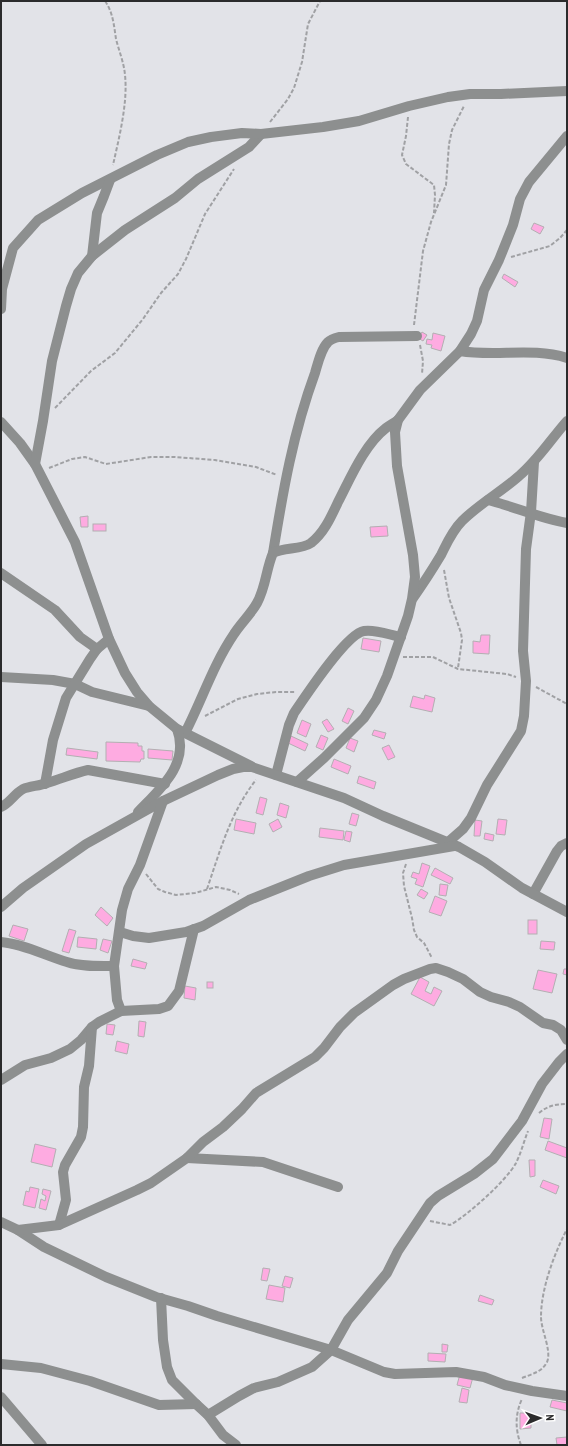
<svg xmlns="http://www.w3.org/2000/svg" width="568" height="1446" font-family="'PT Sans Narrow',sans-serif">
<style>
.building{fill:#feabe1;stroke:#b3afb2}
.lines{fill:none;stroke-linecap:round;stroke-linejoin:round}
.path{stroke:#a0a1a4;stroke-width:2;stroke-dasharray:4 2;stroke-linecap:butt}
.minor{stroke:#8d8f8f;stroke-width:10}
</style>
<rect width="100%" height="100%" fill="#e2e3e8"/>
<!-- building -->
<g class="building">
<polygon points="534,223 544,227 540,234 531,229"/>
<polygon points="504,274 518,282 515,287 502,278"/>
<polygon points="422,332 427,335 423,341 418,338"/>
<polygon points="433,333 445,336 441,351 431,348 432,345 426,344 427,339 432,340"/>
<polygon points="88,516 88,527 81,527 80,517"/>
<rect x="93" y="524" width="13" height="7"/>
<polygon points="387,526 388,536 371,537 370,527"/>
<polygon points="481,635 490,635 489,654 473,653 473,641 480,642"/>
<polygon points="363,638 381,641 379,652 361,649"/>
<polygon points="425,695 435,698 432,712 410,707 413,696 424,699"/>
<polygon points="348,708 354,711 348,724 342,721"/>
<polygon points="327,719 334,729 328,732 322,722"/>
<polygon points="302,720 311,724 306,737 297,733"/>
<polygon points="374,730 386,733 384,739 372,735"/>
<polygon points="321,735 328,738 323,750 316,747"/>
<polygon points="291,736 308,744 305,751 288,743"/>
<polygon points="350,738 358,741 354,752 346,748"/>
<polygon points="106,742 138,743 138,746 142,746 142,751 144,751 144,759 141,759 140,762 106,761"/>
<polygon points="389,745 395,757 388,760 382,748"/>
<polygon points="67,748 98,752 97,759 66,755"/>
<polygon points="148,749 173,751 172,760 148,758"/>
<polygon points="334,759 351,766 348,774 331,767"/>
<polygon points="359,776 376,782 374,789 357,783"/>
<polygon points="260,797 267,799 263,815 256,813"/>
<polygon points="280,803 289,806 286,818 277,815"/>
<polygon points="352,813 359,815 356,826 349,824"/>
<polygon points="236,819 256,823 254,834 234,830"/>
<polygon points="278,819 282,827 273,832 269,824"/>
<polygon points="498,819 507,820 505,835 496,834"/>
<polygon points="475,820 482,821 480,836 474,836"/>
<polygon points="320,828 344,831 343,840 319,837"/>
<polygon points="346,831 352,832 350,842 344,840"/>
<polygon points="485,833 494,835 493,841 484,839"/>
<polygon points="422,863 430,866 423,887 415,884 417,879 411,877 413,872 419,874"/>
<polygon points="435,868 453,878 450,884 431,875"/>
<polygon points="440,884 448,885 446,896 439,895"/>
<polygon points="421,889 428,893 424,899 417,895"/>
<polygon points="435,896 447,901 441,916 429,912"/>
<polygon points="101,907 113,918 107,926 95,915"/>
<rect x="528" y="920" width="9" height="14"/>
<polygon points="13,925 28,929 24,941 9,936"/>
<polygon points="69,929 76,931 69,953 62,951"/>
<polygon points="78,937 97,939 96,949 77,947"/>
<polygon points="103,939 112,941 108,953 100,950"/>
<polygon points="541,941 555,942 554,950 540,949"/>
<polygon points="133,959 147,963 145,969 131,966"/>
<polygon points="564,969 567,969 567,975 563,974"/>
<polygon points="538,970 557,974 552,993 533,989"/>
<polygon points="420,977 429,982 425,991 431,994 434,987 442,991 434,1006 411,994"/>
<rect x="207" y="982" width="6" height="6"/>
<polygon points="185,986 196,988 195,1000 184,998"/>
<polygon points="139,1021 146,1022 144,1037 138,1036"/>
<polygon points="107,1024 115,1025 113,1035 106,1034"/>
<polygon points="117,1041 129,1044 127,1054 115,1051"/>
<polygon points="544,1118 552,1119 549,1139 540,1137"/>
<polygon points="548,1141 567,1148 567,1158 545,1150"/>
<polygon points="35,1144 56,1149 52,1167 31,1162"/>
<polygon points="529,1160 535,1160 535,1176 530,1177"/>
<polygon points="543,1180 559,1186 556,1194 540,1187"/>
<polygon points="30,1187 39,1189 35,1208 23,1205 26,1191 29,1192"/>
<polygon points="43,1189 51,1191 46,1210 39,1208 41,1199 45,1201 46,1196 42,1194"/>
<polygon points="263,1268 270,1269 267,1281 261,1280"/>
<polygon points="285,1276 293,1278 290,1288 282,1286"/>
<polygon points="269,1285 285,1288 283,1302 266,1299"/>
<polygon points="480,1295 494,1300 492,1305 478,1301"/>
<polygon points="442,1344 448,1345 447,1352 442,1352"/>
<polygon points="428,1353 446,1354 445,1362 428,1361"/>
<polygon points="460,1374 473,1377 470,1388 457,1385"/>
<polygon points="462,1388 469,1390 467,1403 459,1402"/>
<polygon points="552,1400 567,1403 567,1411 550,1407"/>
<polygon points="520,1413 531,1413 531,1428 520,1429"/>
<polygon points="567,1437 567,1445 557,1445 556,1438"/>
</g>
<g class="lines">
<!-- path -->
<g class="path">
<path d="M105,1C113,12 114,26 116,39C119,51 124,63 125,75C128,103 119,138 113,165"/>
<polyline points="408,117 406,136 402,155 406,164 434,185 435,195 434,213"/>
<polyline points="270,122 288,99 294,88 302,62 308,24 320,1"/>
<polyline points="511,257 550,246 560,238 567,230"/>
<polyline points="414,325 423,251 431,222 446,185 449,144 452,130 464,106"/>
<polyline points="420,345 423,361 422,374"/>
<polyline points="55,408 91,371 115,353 143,319 161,293 178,274 186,259 205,214 234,169"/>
<polyline points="49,468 72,459 85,457 106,464 151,457 175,457 215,460 256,467 277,475"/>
<polyline points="444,570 449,598 461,633 462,640 458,668"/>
<polyline points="403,657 433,657 458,669 507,674 516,677"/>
<polyline points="536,687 567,704"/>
<polyline points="205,716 238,699 257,694 276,692 295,692"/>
<polyline points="406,864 403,873 404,886 412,918 414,930 417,937 424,943 432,958"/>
<polyline points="146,874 158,889 165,892 176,895 195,893 216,887 230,890 239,894"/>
<path d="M207,889C220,851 231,811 256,780"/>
<path d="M539,1113C547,1106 556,1104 567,1104"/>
<path d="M430,1221L450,1225C468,1215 506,1181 516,1163C521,1153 524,1141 528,1131"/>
<path d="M522,1378C532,1374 542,1372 547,1362C552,1351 541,1330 541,1317C541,1289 554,1254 567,1229"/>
<path d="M521,1445C515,1429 515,1414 522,1399"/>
</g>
<!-- minor -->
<g class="minor">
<polyline points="92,256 125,230 175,198 198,179 249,147 261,134"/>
<polyline points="1,309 2,289 13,248 38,220 82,193 157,155 188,142 211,137 242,133 261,134 323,127 359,121 409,106 448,97 470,94 501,94 567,91"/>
<path d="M460,351C496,357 532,347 567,358"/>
<polyline points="1,422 20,443 35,464 75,542 109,639 125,673 137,692 149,706 177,729 251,766"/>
<polyline points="35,464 43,421 52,361 66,306 71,289 78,273 92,256 97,213 104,196 110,180"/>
<path d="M488,500C515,507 540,518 567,523"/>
<path d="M273,553C283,491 293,433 315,373C318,363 321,349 328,342C331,339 335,338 339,337L417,336"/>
<polyline points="1,573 55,610 80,637 97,649"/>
<path d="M413,598C423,584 432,570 441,555C447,543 452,531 462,521C479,504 501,492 519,476C538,460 551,439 567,421"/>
<polyline points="1,677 53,680 75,684 92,692 149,706"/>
<path d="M185,733C202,700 213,665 234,634C241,623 251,614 257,603C266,587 266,569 273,553C284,547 301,550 311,543C324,533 331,517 338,502C350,479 364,445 386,428C390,425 394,423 398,420"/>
<path d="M276,775L289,725L294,713C305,697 346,634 364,631C375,629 390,635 401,637"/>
<polyline points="297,782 324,758 364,718 376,700 387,676 408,616 412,599 415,577 413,555 397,466 395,432 398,420 420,390 460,351 471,334 477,321 484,290 499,260 513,225 520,199 529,182 567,136"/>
<polyline points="45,784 53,740 66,698 90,659 97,649 109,639"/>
<path d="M1,807C10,803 14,794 23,789C30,786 39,786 47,783C61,779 74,773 88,770L165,784"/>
<path d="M138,812C160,789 190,764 177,729"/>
<polyline points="447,843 463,829 471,818 487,785 521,731 524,716 526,681 523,651 526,549 531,512 534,462"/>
<polyline points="533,894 557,851 561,846 567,843"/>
<polyline points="1,907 23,888 86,844 163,801 218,775 233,769 243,767 252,767 344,798 383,816 459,847 485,862 522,888 567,912"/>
<polyline points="120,932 133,936 149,938 186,932 203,926 249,900 309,876 344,865 454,846"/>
<path d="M1,942C24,944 46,956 67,962C82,967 99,966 114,966"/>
<polyline points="121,1011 117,1000 114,966 122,910 128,889 140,865 163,801"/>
<polyline points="1,1080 25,1065 51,1058 70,1049 81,1040 92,1027 99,1022 121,1011 159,1009 168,1006 179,991 194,929"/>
<polyline points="187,1158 263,1162 338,1187"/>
<polyline points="1,1222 18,1230 44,1247 106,1277 156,1297 188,1306 217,1316 331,1350 384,1372 395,1374 456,1372 484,1377 505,1385 532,1391 567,1396"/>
<polyline points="59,1225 66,1200 63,1172 65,1165 81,1137 83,1127 84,1087 89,1066 92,1027"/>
<polyline points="18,1230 59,1225 137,1190 151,1183 187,1158 203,1142 223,1127 242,1109 256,1093 315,1057 324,1048 340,1027 354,1013 393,985 404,979 430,969 436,968 448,972 463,979 480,992 491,997 509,1002 520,1007 543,1023 553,1025 561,1030 567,1040"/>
<polyline points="161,1298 163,1340 167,1367 172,1380 196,1404 208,1415 223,1435 236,1445"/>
<polyline points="1,1364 41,1368 90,1381 159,1405 196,1404"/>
<polyline points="1,1397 42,1445"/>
<polyline points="208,1415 239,1396 254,1388 278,1382 312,1367 331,1350 348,1320 387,1273 398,1251 430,1203 438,1196 474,1174 493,1159 522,1121 542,1084 559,1062 567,1054"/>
</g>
</g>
<!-- border -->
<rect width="568" height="1446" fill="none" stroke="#2b2b2c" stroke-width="4"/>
<!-- north arrow -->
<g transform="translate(540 1418) rotate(88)" stroke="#ffffff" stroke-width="3" paint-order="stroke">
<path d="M0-3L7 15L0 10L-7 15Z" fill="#2b2b2c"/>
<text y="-6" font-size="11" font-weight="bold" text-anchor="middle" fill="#2b2b2c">N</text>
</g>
</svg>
